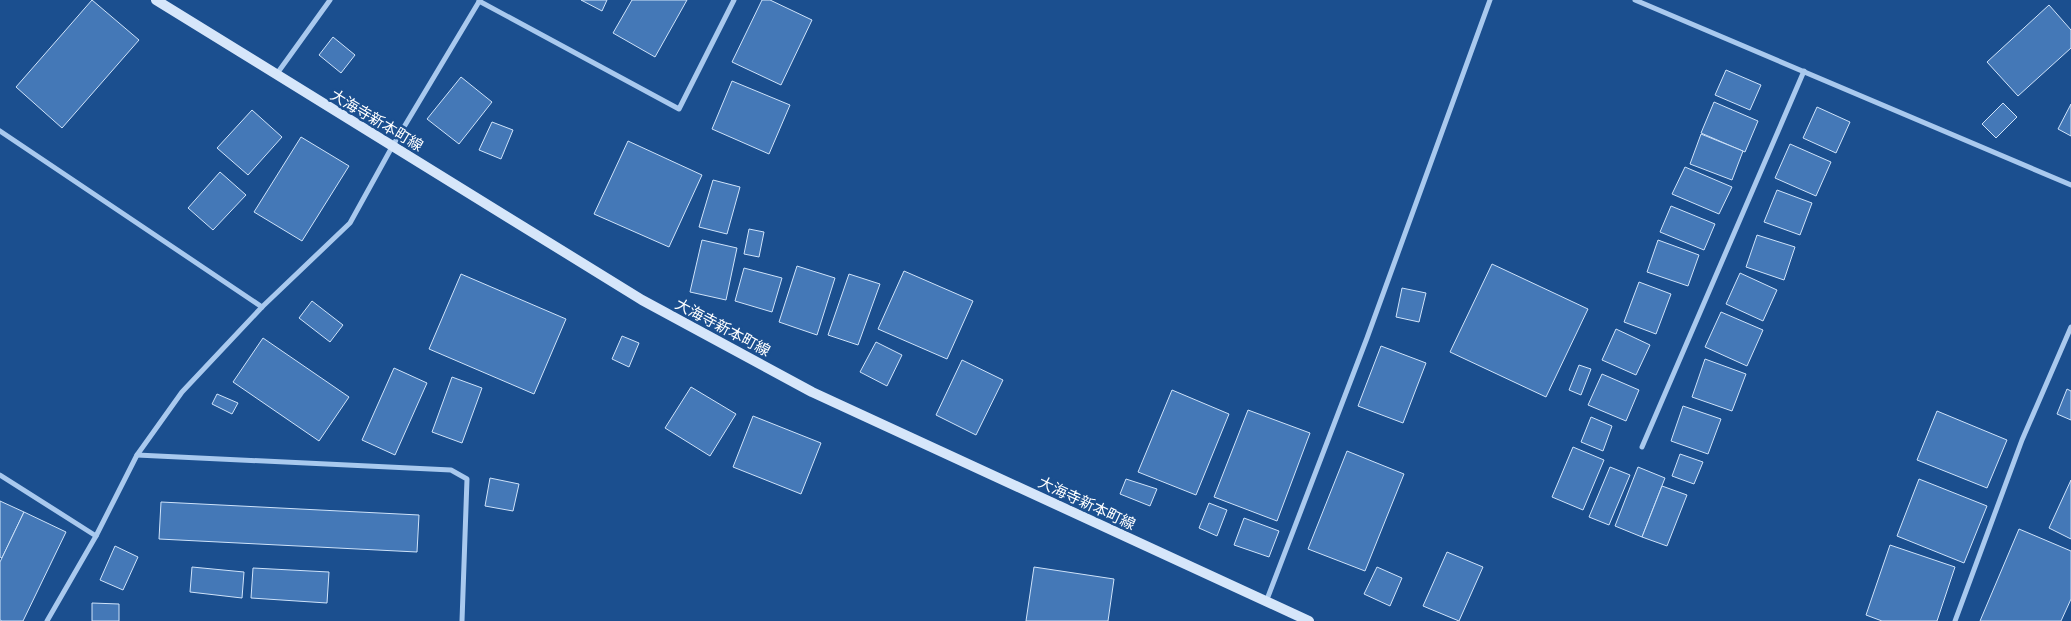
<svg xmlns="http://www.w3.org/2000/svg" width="2071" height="621" font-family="'Archivo Narrow','Noto Sans JP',sans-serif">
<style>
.building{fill:#4478b7;stroke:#cfe3fa}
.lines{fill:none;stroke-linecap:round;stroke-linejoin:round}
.minor{stroke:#a9c9ee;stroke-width:5}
.secondary{stroke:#d6e6fa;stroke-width:10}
.labels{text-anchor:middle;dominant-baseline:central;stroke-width:5;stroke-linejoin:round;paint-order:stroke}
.street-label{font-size:15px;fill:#fff;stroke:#1b4f8f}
</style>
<rect width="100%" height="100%" fill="#1b4f8f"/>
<!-- building -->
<g class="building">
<polygon points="92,0 139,40 62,128 16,87"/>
<polygon points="581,0 607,0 602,11"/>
<polygon points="632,0 687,0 655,57 613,33"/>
<polygon points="762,0 770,0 812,20 781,85 732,62"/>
<polygon points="2049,5 2071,30 2071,48 2018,96 1987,62"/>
<polygon points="333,37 355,55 341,73 319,55"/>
<polygon points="1726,70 1761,85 1750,110 1715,95"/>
<polygon points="461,77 492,102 459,144 427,119"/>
<polygon points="732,81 790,105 769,154 712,129"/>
<polygon points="1714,102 1758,121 1745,152 1701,133"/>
<polygon points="2003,103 2017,117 1996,138 1982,124"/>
<polygon points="2071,104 2071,136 2058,129"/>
<polygon points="1817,107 1850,122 1836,153 1803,138"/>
<polygon points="252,110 282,137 248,175 217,148"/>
<polygon points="492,122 513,130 501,159 479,150"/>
<polygon points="1701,134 1743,151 1732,180 1690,164"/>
<polygon points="301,137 349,166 302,241 254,212"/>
<polygon points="628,141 702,175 669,247 594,214"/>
<polygon points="1790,144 1831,162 1816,196 1775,178"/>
<polygon points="1685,167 1732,187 1719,214 1672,194"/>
<polygon points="220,172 246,195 213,230 188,208"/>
<polygon points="713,180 740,187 727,234 699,227"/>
<polygon points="1777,190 1812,203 1800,235 1764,222"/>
<polygon points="1671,206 1715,224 1704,250 1660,232"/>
<polygon points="749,229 764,232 759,257 744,254"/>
<polygon points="1757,235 1795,247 1784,280 1746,267"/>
<polygon points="702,240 737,248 726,300 690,292"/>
<polygon points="1658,240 1699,255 1688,286 1647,272"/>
<polygon points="1492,264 1588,309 1546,397 1450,352"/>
<polygon points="797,266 835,278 817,335 779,322"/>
<polygon points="744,268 782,278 772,312 735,301"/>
<polygon points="904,271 973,301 947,359 878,329"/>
<polygon points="1740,273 1777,290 1763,321 1726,304"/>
<polygon points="461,274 566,319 534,394 429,349"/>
<polygon points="849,274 880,284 858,345 828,335"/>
<polygon points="1639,282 1671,294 1656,334 1624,322"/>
<polygon points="1402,288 1426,293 1419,322 1396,317"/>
<polygon points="312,301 343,325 330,342 299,318"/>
<polygon points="1721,312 1763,330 1747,366 1705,347"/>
<polygon points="1616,329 1650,345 1636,375 1602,360"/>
<polygon points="622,336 639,343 629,367 612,359"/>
<polygon points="263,338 349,397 319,441 233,382"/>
<polygon points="876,342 902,355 887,386 860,372"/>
<polygon points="1381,346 1426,363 1403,423 1358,406"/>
<polygon points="1705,359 1746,374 1732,411 1692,397"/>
<polygon points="962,360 1003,380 976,435 936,415"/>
<polygon points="1579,365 1591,369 1581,395 1569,390"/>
<polygon points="394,368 427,383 395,455 362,440"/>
<polygon points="1602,374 1639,390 1626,421 1588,405"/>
<polygon points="452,377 482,388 462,443 432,432"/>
<polygon points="691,387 736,414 710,456 665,428"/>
<polygon points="2067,389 2071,391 2071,420 2057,414"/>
<polygon points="1172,390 1229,414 1196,495 1138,472"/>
<polygon points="217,394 238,403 232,414 212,404"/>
<polygon points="1683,406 1721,419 1708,454 1671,441"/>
<polygon points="1248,410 1310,433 1277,521 1214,497"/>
<polygon points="1937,411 2007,440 1987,488 1917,460"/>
<polygon points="753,416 821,443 801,494 733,467"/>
<polygon points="1591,417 1612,426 1603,451 1581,442"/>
<polygon points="1573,447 1604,460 1583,510 1552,497"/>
<polygon points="1347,451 1404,474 1365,571 1308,549"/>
<polygon points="1680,454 1703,462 1694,484 1672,476"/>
<polygon points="1610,467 1630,475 1609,525 1589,517"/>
<polygon points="1638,467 1665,478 1642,537 1615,526"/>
<polygon points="490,478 519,484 513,511 485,506"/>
<polygon points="1126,479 1157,489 1150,506 1120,494"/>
<polygon points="1919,479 1987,506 1964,563 1897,536"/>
<polygon points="2071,480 2071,539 2049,528"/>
<polygon points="1662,486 1687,495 1667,546 1642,537"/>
<polygon points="0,501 24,512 2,558 0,557"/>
<polygon points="161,502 419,515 417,552 159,539"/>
<polygon points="1209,503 1227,510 1217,536 1199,528"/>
<polygon points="24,512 66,532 23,621 2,621 0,620 0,562"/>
<polygon points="1244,518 1279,531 1269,557 1234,545"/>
<polygon points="2019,529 2071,551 2071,599 2061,621 1980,621"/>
<polygon points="1890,545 1955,567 1937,621 1882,621 1866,615"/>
<polygon points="115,546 138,557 123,590 100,580"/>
<polygon points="1447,552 1483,567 1459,621 1423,606"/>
<polygon points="192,567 244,572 242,598 190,592"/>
<polygon points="1034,567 1114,579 1108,621 1026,621"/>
<polygon points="1377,567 1402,578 1390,606 1364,594"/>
<polygon points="253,568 329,572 327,603 251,598"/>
<polygon points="92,603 119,604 119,621 92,621"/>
</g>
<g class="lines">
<!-- minor -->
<g class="minor">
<polyline points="1635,0 2071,185"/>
<polyline points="479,1 679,109 734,0"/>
<polyline points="276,75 330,0"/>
<polyline points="0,131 262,307"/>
<polyline points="1642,447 1804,71"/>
<polyline points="137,455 451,470 467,479 462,621"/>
<polyline points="0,475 96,536"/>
<polyline points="1266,602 1367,338 1490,0"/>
<polyline points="47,621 96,536 137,455 182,392 262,307 350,223 392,147 480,0"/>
<polyline points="1955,621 2022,440 2071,327"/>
</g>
<!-- secondary -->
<polyline class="secondary" points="156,0 642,300 812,392 1309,621"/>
</g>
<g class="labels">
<!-- street labels -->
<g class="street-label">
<text transform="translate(377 120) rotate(31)">大海寺新本町線</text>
<text transform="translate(723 327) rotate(28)">大海寺新本町線</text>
<text transform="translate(1087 503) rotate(25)">大海寺新本町線</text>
</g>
</g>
</svg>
